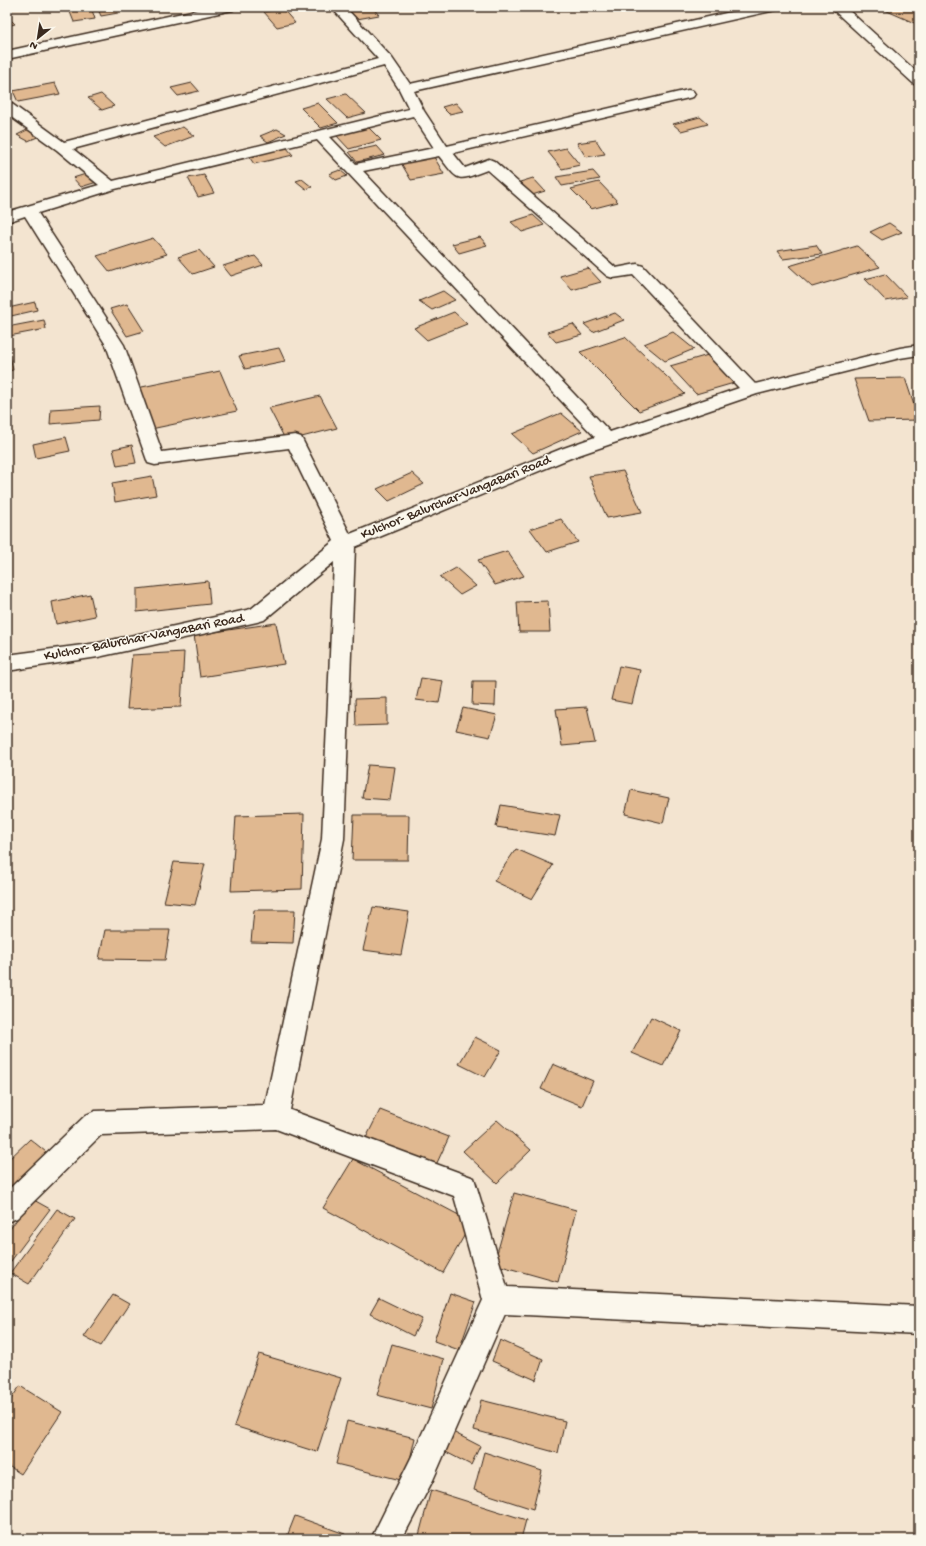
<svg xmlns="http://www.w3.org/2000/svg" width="926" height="1546" font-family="'Gochi Hand',sans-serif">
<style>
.building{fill:#e0b890;stroke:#3b2a1e}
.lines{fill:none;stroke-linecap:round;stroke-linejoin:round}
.minor-casing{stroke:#3b2a1e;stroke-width:3}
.secondary-casing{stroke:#3b2a1e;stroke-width:3}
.minor{fill:#fbf7ec;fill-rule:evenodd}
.secondary{fill:#fbf7ec;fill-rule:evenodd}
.labels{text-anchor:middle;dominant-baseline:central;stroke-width:3;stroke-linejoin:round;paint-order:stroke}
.street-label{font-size:14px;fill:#3b2a1e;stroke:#fbf7ec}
</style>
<rect width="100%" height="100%" fill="#f3e4d0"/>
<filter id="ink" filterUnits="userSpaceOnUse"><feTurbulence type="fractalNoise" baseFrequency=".025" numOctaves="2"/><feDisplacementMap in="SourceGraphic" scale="8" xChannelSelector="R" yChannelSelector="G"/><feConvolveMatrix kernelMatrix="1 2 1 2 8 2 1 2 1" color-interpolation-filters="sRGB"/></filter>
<g filter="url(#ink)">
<!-- building -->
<g class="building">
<polygon points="68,7 91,7 95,19 74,22"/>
<polygon points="97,7 115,7 118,13 101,16"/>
<polygon points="346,7 372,7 379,15 357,19"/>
<polygon points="878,7 919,7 919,25"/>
<polygon points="282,8 295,23 277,27 264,12"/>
<polygon points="7,16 15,24 7,26"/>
<polygon points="55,83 60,94 18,102 13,91"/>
<polygon points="192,83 199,91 178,96 171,88"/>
<polygon points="101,94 114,106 102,110 88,98"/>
<polygon points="346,94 366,113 347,118 327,99"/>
<polygon points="318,103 338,123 321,128 301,108"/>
<polygon points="456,103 463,111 449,114 442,107"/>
<polygon points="700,117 708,124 681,131 673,124"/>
<polygon points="367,126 381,140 349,149 336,135"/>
<polygon points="183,127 194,136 165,147 153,137"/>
<polygon points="29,129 40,136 28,141 17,135"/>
<polygon points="277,129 286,134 268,142 260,136"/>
<polygon points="596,140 605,154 586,157 577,143"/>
<polygon points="377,146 385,155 357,162 349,152"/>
<polygon points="286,147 293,155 254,164 248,155"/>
<polygon points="566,148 580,165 562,169 548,152"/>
<polygon points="434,157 444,174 411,180 401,163"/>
<polygon points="340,170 347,176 336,180 329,174"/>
<polygon points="593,171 600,179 562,186 556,177"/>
<polygon points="89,173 97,182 81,187 73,178"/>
<polygon points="204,175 214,193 198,197 188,178"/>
<polygon points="533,178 545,191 532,195 520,182"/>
<polygon points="302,179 312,187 306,189 296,181"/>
<polygon points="599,182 618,202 591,209 571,189"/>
<polygon points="533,215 544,225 522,232 511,222"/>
<polygon points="889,223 902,232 882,240 870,232"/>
<polygon points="480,237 487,245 459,253 452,244"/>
<polygon points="153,238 167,254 110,272 97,256"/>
<polygon points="816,245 822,254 783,259 777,251"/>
<polygon points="857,246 880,267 812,287 789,266"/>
<polygon points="199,250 214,267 193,274 178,257"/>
<polygon points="255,256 263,265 231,276 223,266"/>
<polygon points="588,268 601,282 572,290 560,276"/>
<polygon points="885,274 907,297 886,301 865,279"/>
<polygon points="443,291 455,300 432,310 419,301"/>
<polygon points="35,302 37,310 11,316 8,308"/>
<polygon points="127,304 144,331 127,336 110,309"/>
<polygon points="454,312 467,324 427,340 414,328"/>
<polygon points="615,313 624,320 593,332 584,324"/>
<polygon points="44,320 46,329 9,336 7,327"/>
<polygon points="573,324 582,335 556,342 547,332"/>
<polygon points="673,332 694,349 665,361 644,344"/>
<polygon points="625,337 685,394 639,411 580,352"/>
<polygon points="7,342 13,370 7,371"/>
<polygon points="279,348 285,361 245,369 239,356"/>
<polygon points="708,355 734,383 696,394 670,366"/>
<polygon points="220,371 237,411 151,429 137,388"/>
<polygon points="905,378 919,420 869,421 854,379"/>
<polygon points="320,396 337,428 286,441 269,408"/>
<polygon points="100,406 99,420 50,424 51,409"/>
<polygon points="561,413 582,431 533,453 512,434"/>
<polygon points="66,437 70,451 36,458 33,444"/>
<polygon points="132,445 136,463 117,466 113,449"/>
<polygon points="623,471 642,512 607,518 589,476"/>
<polygon points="412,473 424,484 389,501 377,489"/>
<polygon points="152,476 156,495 115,502 112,483"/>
<polygon points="561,519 578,542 547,552 530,529"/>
<polygon points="507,551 524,576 495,585 478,560"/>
<polygon points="456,568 476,586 460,595 440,577"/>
<polygon points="208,581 210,604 137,612 137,589"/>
<polygon points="90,594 95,616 56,624 52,602"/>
<polygon points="548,601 550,632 519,632 517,602"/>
<polygon points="276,623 284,664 200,677 194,635"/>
<polygon points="184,652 181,707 127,709 132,655"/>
<polygon points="619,666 640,670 632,704 611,700"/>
<polygon points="421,678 443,681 439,703 416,700"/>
<polygon points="473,681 496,681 495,706 472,705"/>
<polygon points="387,698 387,725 356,726 355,699"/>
<polygon points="587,707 595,743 562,746 556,709"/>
<polygon points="463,708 497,715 490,737 456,730"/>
<polygon points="368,765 395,767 390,800 362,798"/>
<polygon points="631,790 669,798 663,823 625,814"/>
<polygon points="501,805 560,815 555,836 496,827"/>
<polygon points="304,814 302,889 231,891 236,816"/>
<polygon points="354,815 409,815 408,860 352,860"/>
<polygon points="516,849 553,865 532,899 494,881"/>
<polygon points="174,862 205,864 195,905 164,902"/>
<polygon points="373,907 409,912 401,955 363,950"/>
<polygon points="254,910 295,910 293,943 251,942"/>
<polygon points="105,930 170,930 165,960 99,959"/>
<polygon points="651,1017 681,1031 663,1066 632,1053"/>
<polygon points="475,1037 501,1050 485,1077 459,1064"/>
<polygon points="553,1064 593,1081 582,1106 541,1089"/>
<polygon points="380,1110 449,1137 436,1165 366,1138"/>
<polygon points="497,1120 531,1150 497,1183 463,1151"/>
<polygon points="30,1139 51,1156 7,1200 7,1161"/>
<polygon points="353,1159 472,1222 443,1273 323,1208"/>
<polygon points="514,1193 576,1210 558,1282 494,1264"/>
<polygon points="32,1199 50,1209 8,1265 7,1233"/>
<polygon points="57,1209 75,1219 29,1284 10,1273"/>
<polygon points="450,1293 476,1302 459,1350 434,1341"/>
<polygon points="113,1295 129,1304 101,1346 84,1337"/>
<polygon points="379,1298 422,1319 413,1336 370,1314"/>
<polygon points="500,1340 543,1359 536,1380 492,1361"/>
<polygon points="392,1344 444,1359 431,1409 377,1395"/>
<polygon points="259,1354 341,1378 317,1452 234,1426"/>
<polygon points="20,1386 62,1412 21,1474 7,1465 7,1405"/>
<polygon points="481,1400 565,1421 558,1453 474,1430"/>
<polygon points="347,1421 415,1438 405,1481 336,1464"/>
<polygon points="451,1431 480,1446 471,1465 442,1450"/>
<polygon points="484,1452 542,1471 533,1509 474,1490"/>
<polygon points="431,1490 526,1520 521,1539 418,1539"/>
<polygon points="295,1516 345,1534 343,1539 286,1539"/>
</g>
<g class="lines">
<defs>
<g id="minor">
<polygon points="210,7 235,7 233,10 228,11 7,59 7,51"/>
<path d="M331,7H345L392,58L410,84L753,7H778L776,10L771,11L414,91L424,111L447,146L688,90L693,91L695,94L693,97L453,153L465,168L489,159L494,161L616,268L637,264L643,266L755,384L900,348L919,345V355L900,358L757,394L573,457L355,547L344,839L290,1110L474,1178L507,1287L919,1306V1334L505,1314L433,1480L402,1539H371L411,1458L483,1300L454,1196L276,1129L101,1135L17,1218L7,1222V1191L86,1115L95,1111L265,1105L322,839L334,562L264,620L257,622L98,657L7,671V655L98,643L251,609L334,541L289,448L155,465L148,463L106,345L25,216L7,222V212L99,185L57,150L7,114V103L12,104L64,142L378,59ZM384,66L399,89L409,109L113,181L73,149ZM413,116L434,148L356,164L330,137ZM317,140L347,172L595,437L561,449L350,534L301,437L295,435L162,452L124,345L38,213L115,189ZM439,156C460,182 455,182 487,170L607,276L613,278L633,275L739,388L610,432L363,171Z"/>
</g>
<polygon id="secondary" points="830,7 845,7 919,74 919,85 914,84"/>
</defs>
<!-- minor casing -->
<use href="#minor" class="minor-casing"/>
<!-- secondary casing -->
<use href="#secondary" class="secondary-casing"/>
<!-- minor -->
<use href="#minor" class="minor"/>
<!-- secondary -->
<use href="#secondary" class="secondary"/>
</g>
</g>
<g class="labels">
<!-- street labels -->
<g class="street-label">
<text transform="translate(456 498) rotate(-22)">Kulchor- Balurchar-VangaBari Road</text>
<text transform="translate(144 638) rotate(-11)">Kulchor- Balurchar-VangaBari Road</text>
</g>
</g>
<!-- margin -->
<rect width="926" height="1546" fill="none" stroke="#fbf7ec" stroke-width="24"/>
<rect x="12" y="12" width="902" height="1522" fill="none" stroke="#3b2a1e" stroke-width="1.5" filter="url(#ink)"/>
<!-- north arrow -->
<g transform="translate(38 38) rotate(210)" stroke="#fbf7ec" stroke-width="3" paint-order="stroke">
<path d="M0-3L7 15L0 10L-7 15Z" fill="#3b2a1e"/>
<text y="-6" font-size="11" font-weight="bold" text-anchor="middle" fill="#3b2a1e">N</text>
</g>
</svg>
